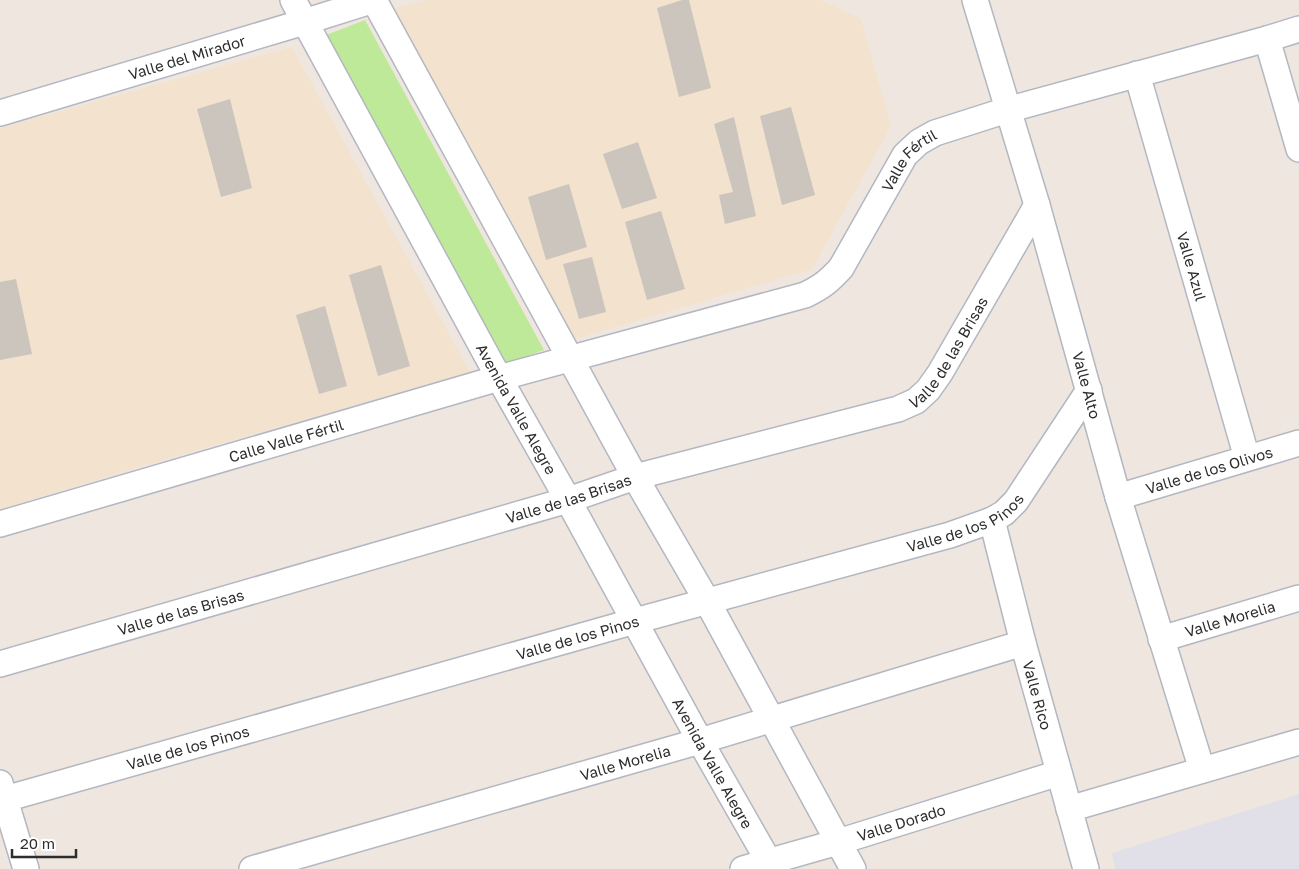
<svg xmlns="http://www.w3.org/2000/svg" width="1299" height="869" font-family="'Golos Text',sans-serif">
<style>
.industrial{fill:#e1e0e8}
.education{fill:#f2e2ce}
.green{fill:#bde998}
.building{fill:#cbc5bd}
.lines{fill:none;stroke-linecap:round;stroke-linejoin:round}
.minor-casing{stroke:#b3b7c1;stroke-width:28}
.minor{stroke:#fff;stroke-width:25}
.labels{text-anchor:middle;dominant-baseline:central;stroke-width:5;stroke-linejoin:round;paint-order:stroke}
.street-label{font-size:15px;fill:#2d2d2d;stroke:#fff}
</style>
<rect width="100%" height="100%" fill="#efe7df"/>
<!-- industrial -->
<polygon class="industrial" points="1299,794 1299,869 1115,869 1112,853"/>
<!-- education -->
<g class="education">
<polygon points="426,0 821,0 861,19 891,126 812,269 575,339 393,9"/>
<polygon points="292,47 470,372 149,464 0,509 0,128"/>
</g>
<!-- green -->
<polygon class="green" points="365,20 544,350 505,364 321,37"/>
<!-- building -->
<g class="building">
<polygon points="682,0 689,0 711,88 679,97 657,8"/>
<polygon points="230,99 252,188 221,197 197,109"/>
<polygon points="791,107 815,195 782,205 760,116"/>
<polygon points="734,117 756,216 725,224 719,195 733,192 714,124"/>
<polygon points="638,142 657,198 622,209 603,154"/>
<polygon points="569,184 587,247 546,260 528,197"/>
<polygon points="661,211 685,289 647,300 625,222"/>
<polygon points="592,257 606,312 579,319 563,264"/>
<polygon points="381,265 410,366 378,376 349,275"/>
<polygon points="16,279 32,354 0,360 0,282"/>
<polygon points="325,306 347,386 319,394 296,315"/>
</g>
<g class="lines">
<defs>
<g id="minor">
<path id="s1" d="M293,0L499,378L568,500L700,741L773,869"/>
<polyline points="374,0 635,477 707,601 853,869"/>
<path id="s2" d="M975,0L1037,205L1118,497L1202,770"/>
<polyline points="1267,39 1299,149"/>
<path id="s3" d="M1137,74L1247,458"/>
<path id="s4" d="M0,113L304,22L374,0"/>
<path id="s5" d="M1118,497L1299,443"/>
<path id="s6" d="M992,520L1023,643L1086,869"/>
<path id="s7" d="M0,524L499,378L805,295C822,287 829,281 841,268L905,155L919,142L935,133L1007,110L1267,39L1299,29"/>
<path id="s8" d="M1161,639L1299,598"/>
<path id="s9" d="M0,664L568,500L635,477L898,409L916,401L928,390L940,373L1037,205"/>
<polyline points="0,783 26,869"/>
<path id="s10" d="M5,799L635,621L950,535L992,520L1004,513L1016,501L1089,390"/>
<polyline points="1069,809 1299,742"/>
<path id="s11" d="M252,869L700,741L1023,643"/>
<path id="s12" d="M743,869L838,842L1059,773"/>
</g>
</defs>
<!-- minor casing -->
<use href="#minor" class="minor-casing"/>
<!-- minor -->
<use href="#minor" class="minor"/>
</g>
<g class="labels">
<!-- street labels -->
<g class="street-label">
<text stroke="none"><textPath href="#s4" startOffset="195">Valle del Mirador</textPath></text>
<text stroke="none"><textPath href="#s7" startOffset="1011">Valle Fértil</textPath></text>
<text stroke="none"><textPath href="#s3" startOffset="200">Valle Azul</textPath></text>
<text stroke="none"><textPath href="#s9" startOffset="1012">Valle de las Brisas</textPath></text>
<text stroke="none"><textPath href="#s2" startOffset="401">Valle Alto</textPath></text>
<text stroke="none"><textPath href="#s1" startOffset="466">Avenida Valle Alegre</textPath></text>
<text stroke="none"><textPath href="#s7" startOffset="298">Calle Valle Fértil</textPath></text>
<text stroke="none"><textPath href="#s5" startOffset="95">Valle de los Olivos</textPath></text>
<text stroke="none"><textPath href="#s9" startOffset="592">Valle de las Brisas</textPath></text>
<text stroke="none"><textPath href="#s10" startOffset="1000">Valle de los Pinos</textPath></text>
<text stroke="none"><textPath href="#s9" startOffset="188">Valle de las Brisas</textPath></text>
<text stroke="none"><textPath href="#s8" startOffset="72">Valle Morelia</textPath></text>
<text stroke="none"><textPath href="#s10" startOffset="595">Valle de los Pinos</textPath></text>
<text stroke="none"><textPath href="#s6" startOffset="181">Valle Rico</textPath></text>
<text stroke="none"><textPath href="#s10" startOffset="190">Valle de los Pinos</textPath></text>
<text stroke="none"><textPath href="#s11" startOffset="388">Valle Morelia</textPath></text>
<text stroke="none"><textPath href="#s1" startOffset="871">Avenida Valle Alegre</textPath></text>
<text stroke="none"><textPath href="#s12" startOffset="165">Valle Dorado</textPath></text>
</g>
</g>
<!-- scale -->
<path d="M12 849v8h64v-8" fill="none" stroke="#2d2d2d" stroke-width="2.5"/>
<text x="20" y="849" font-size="15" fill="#2d2d2d" stroke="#ffffff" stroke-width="4" paint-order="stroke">20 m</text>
</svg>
